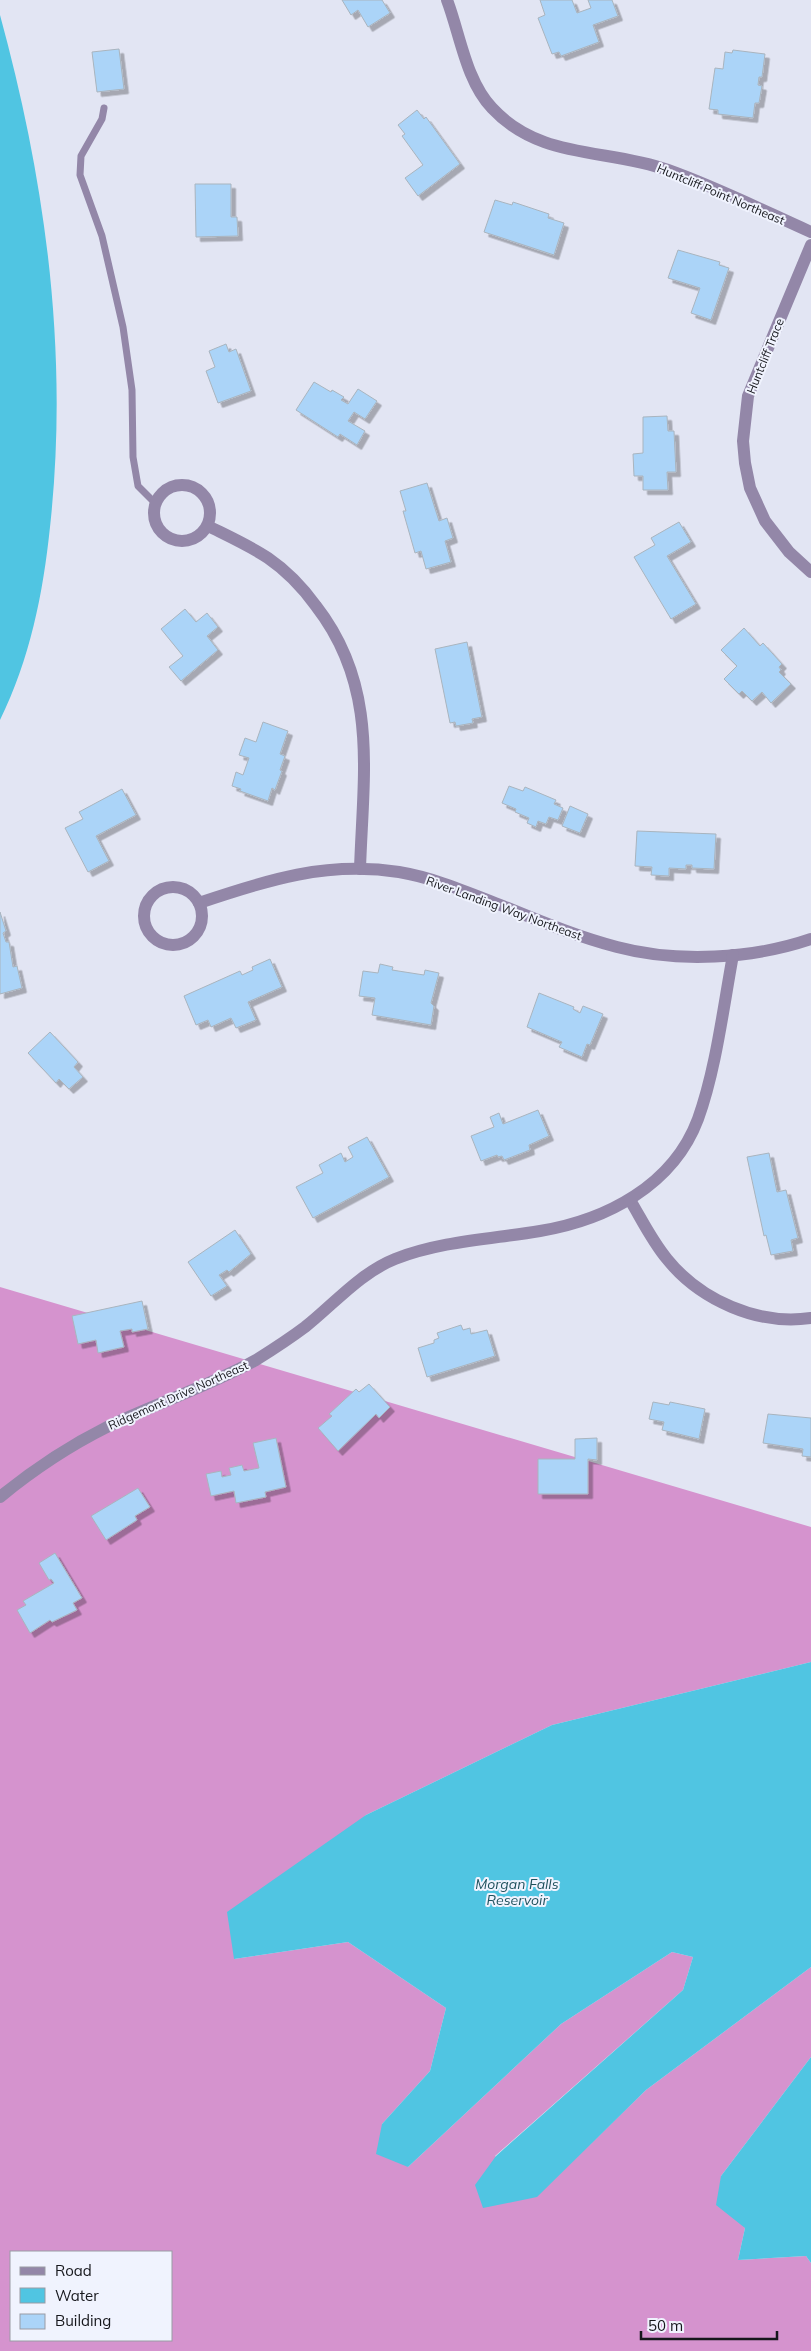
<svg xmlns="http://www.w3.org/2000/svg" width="811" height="2351" font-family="Mulish,sans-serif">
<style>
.forest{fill:#d593ce;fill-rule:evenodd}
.water{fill:#50c5e2}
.building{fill:#abd4f8;stroke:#a9b4be;filter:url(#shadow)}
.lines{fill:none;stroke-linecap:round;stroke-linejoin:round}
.service{stroke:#9387a8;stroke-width:7}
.minor{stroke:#9387a8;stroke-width:12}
.labels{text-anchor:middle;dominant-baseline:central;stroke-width:4;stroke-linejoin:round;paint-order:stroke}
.street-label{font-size:12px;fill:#16171c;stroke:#f0f3fe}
.water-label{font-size:14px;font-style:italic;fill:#1f515d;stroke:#f0f3fe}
</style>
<defs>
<filter id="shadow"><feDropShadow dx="4.5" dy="4.5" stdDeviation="0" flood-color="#0004"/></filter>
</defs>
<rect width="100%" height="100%" fill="#e2e5f3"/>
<!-- forest -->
<path class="forest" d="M0,1287L811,1527V1662L552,1725L366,1815L234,1959L348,1942L446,2008L430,2071L382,2124L408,2167L561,2024L672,1952L693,1957L683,1990L495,2156L537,2196L646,2090L811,1967V2057L721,2176L745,2228L738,2260L806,2256L811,2263V2351H0ZM11,2252H171V2340H11Z"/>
<!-- water -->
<g class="water">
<path d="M0,15C46,183 69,354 50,527C43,594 30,659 0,720Z"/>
<polygon points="811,1662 811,1967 646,2090 537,2197 483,2208 475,2185 496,2156 683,1990 693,1957 672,1952 561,2024 408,2167 376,2154 382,2124 430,2071 446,2008 348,1942 234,1959 227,1912 366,1815 552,1725"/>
<polygon points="811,2057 811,2263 806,2256 738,2260 745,2228 716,2205 721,2176"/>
</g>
<!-- building -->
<g class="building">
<polygon points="342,0 382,0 390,13 368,27 358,10 351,15"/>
<polygon points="540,0 572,0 577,13 591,8 588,0 612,0 618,16 593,25 599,42 561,56 559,52 552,54 538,18 545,15"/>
<polygon points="119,49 124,89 97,92 92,52"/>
<polygon points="733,50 765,54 762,77 759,77 758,85 762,86 759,103 755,103 753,118 718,114 718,110 709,109 715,68 723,69 725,52 732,53"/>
<polygon points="417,110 424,119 426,117 460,164 418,196 405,178 423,165 402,136 405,134 398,125"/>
<polygon points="195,184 231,184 231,217 237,217 238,236 196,237"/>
<polygon points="495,200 512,205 513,202 549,214 548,218 564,223 554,255 484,232"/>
<polygon points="678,250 720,262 719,265 729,268 711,320 691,313 700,288 668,278"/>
<polygon points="226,344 229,352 236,349 251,391 218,403 206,371 215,367 209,351"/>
<polygon points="314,382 331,392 332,390 344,397 341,400 348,404 358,389 377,401 365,419 354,412 348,421 365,431 357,445 340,434 338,437 296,410"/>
<polygon points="667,416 668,431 674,431 676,472 667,472 668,490 643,490 643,476 634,476 633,454 643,453 643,417"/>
<polygon points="427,483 439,521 447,518 453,538 445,541 451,562 426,569 421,551 415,553 403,511 406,511 400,491"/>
<polygon points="679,522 691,542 667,556 696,604 671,619 634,557 655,545 651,538"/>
<polygon points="185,609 196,622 207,613 218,627 207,636 218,650 181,681 169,667 183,656 161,629"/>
<polygon points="744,628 760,646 763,643 782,664 779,667 781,670 779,672 791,684 771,703 762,692 752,701 742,691 739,694 724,679 737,666 721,650"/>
<polygon points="467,642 482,717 472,719 473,723 456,726 455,722 450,723 435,649"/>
<polygon points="263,722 288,731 280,754 285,756 280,770 282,771 275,790 272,788 268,801 240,791 241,789 232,786 236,772 243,775 249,758 239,755 245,738 256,742"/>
<polygon points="509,786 523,791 525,787 556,800 554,804 563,808 558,820 549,817 546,824 538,821 536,827 527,823 529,818 515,812 516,809 502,803"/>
<polygon points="122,789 136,815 96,836 109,861 88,872 65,828 83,819 79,812"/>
<polygon points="570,806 588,814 580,833 562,826"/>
<polygon points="637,831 716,834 714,869 692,868 692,865 686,865 686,869 669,868 669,876 651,875 652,867 635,866"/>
<polygon points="0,912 6,931 3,933 6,942 9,942 13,967 17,966 22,988 0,994"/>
<polygon points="270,959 282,987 248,1002 256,1020 236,1028 231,1018 211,1027 208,1020 196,1025 184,996 240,971 242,975 253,970 252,967"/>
<polygon points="380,964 393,967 392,970 424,975 425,970 439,973 431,1003 434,1006 431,1025 372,1015 375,998 359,996 363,971 378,973"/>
<polygon points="539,993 574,1007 573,1009 580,1013 583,1006 603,1014 590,1045 587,1044 582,1057 559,1047 562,1042 527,1027"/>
<polygon points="50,1032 78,1062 74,1067 83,1077 69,1089 59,1079 56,1083 28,1053"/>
<polygon points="538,1110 549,1136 529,1145 530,1150 504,1160 502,1156 498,1157 497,1155 481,1161 471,1136 494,1127 490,1117 499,1113 503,1124"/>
<polygon points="367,1137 389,1177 313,1218 296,1187 323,1173 319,1165 341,1153 345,1162 353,1157 348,1147"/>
<polygon points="769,1153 777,1192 786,1190 798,1238 791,1240 793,1251 771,1255 766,1235 764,1236 747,1157"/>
<polygon points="235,1230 251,1254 229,1272 227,1270 219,1275 227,1286 211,1296 188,1262"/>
<polygon points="142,1301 148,1329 132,1332 132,1329 120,1331 124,1347 98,1353 96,1340 78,1344 72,1316"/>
<polygon points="461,1325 463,1330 470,1328 471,1334 487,1330 495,1356 427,1377 418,1348 434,1343 434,1340 439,1338 437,1333"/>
<polygon points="369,1384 390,1407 379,1418 376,1414 338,1451 318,1428 332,1416 329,1414 356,1389 359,1392"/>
<polygon points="653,1402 669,1405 670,1402 705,1409 699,1439 662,1430 664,1422 649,1419"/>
<polygon points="768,1414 811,1418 811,1457 802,1456 803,1449 763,1443"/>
<polygon points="276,1438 286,1487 265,1492 266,1497 236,1503 234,1491 211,1496 206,1474 221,1471 222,1477 231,1475 229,1468 242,1465 244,1471 259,1468 253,1443"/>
<polygon points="597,1438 597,1460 588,1459 588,1494 538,1494 538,1459 575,1459 575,1439"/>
<polygon points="138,1488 150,1507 135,1516 137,1520 106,1540 91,1516"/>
<polygon points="55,1553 82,1598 73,1603 77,1610 52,1622 50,1620 30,1633 17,1610 26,1605 23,1601 54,1583 51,1579 49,1580 39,1563"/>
</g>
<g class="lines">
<!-- service -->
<polyline class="service" points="104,108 102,119 81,156 80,175 102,236 123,327 132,390 133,457 138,486 155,503"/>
<!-- minor -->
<g class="minor">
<path d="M447,0C460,34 466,81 492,108C540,160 606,148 668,170C716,187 764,211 811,232"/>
<polyline points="811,245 748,396 743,441 745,463 750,488 765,521 789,552 811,572"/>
<circle cx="182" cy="513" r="28"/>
<path d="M208,526C228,536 250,546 268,558C287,571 303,588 316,606C379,687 363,774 360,869"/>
<circle cx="173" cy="916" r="29"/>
<path d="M199,903C267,880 326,861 399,872C435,878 469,893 503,906C540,921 578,937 617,947C677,963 753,959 811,939"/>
<path d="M630,1200C642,1220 652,1241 667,1259C700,1300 758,1326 811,1318"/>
<path d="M0,1497C33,1470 69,1446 107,1427C156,1403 208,1387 256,1360C272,1350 289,1339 305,1327C334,1304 360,1273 395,1259C441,1241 492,1239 540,1231C606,1220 673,1186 698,1119C716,1069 723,1009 733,955"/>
</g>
</g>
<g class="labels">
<!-- street labels -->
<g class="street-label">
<text transform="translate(721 194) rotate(23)">Huntcliff Point Northeast</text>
<text transform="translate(765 356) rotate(-68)">Huntcliff Trace</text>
<text transform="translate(504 908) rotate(20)">River Landing Way Northeast</text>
<text transform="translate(178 1395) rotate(-24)">Ridgemont Drive Northeast</text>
</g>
<!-- water labels -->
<g class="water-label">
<text x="517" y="1884">Morgan Falls<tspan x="517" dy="16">Reservoir</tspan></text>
</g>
</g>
<!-- legend -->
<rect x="10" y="2251" width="162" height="90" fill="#f0f3fe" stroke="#999ba4"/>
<rect x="20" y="2267" width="25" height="8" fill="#9387a8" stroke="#999ba4"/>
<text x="55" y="2276" font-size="15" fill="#16171c">Road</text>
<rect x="20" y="2288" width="25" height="15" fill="#50c5e2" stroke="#999ba4"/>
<text x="55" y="2301" font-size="15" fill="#16171c">Water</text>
<rect x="20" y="2314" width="25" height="15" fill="#abd4f8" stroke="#999ba4"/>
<text x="55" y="2326" font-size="15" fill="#16171c">Building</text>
<!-- scale -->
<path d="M641 2331v8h136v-8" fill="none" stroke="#16171c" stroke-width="2.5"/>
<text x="648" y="2331" font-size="15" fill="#16171c" stroke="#f0f3fe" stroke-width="4" paint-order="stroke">50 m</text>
</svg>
